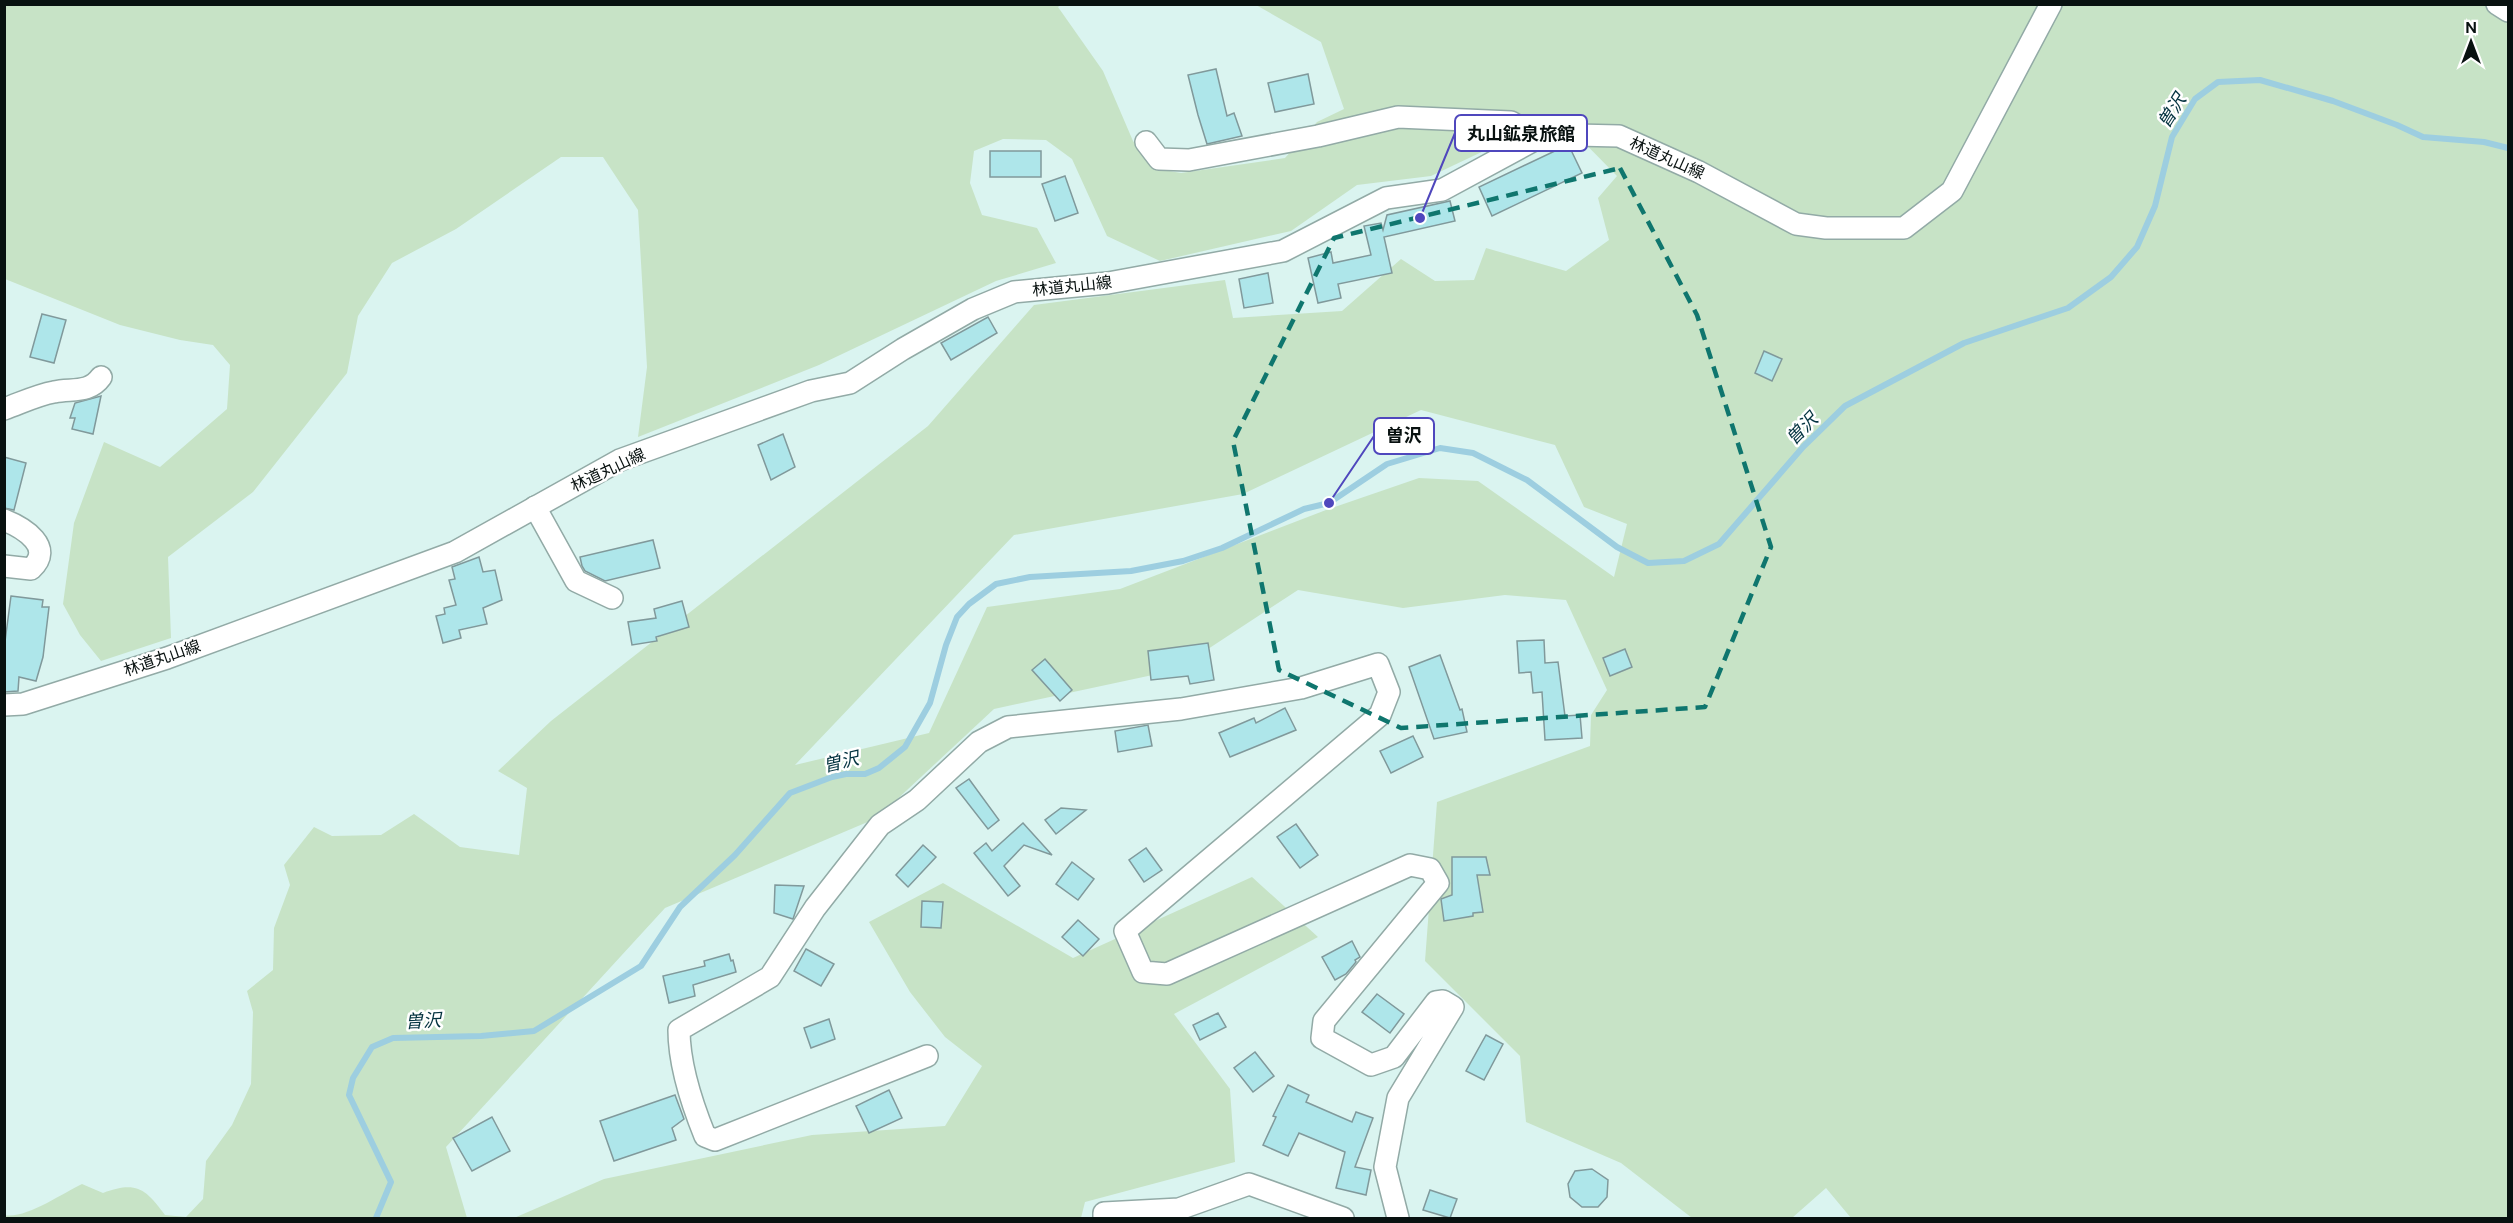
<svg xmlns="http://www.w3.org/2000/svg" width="2513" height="1223" font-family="'DM Sans','Noto Sans JP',sans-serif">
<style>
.green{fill:#c7e3c6;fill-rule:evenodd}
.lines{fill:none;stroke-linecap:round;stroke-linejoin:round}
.stream{stroke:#9dcee0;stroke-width:6}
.building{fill:#aee6ea;stroke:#80999b;stroke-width:1.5}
.minor-casing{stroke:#92aaa6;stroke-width:24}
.minor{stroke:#fff;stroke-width:21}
.marked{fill:none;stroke:#0f766e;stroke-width:4.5;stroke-dasharray:12 8;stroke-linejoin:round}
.labels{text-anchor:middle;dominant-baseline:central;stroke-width:5;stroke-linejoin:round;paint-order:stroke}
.street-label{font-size:16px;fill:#081110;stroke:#fff}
.water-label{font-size:18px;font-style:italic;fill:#043340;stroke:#fff}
.leader{fill:none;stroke:#4f47bd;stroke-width:2}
.callout-dot{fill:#4f47bd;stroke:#fff;stroke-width:2}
.callout{fill:#fff;stroke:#4f47bd;stroke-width:2}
.callout-label{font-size:18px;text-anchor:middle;font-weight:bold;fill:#081110}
</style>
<rect width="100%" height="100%" fill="#daf4f0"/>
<!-- green -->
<g class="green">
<path d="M5,5H1061L1058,7L1103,71L1133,141L1152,168L1181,173L1285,158L1317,122L1344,109L1321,42L1256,5H2508V1218H1851L1826,1188L1792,1218H1692L1621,1163L1526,1122L1520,1056L1425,961L1437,802L1590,746L1591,715L1607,690L1566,600L1505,595L1403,608L1298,590L1176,670L994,709L877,818L665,908L446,1147L467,1218H5L4,1215C24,1220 63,1193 82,1184L103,1193C136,1181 145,1188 165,1215L186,1217L203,1199L206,1161L232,1125L251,1084L253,1012L247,991L273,970L274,928L290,885L284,865L314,827L332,836L381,835L414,814L460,847L519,855L527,788L498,771L551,721L928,426L1034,305L1225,280L1233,318L1342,311L1401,259L1435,281L1474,280L1486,248L1566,271L1609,240L1598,198L1617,176L1558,116L1431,176L1357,185L1291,231L1160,261L1107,236L1072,159L1046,140L1003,139L974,151L970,183L982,215L1037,228L1056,263L996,281L819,365L638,437L647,367L638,210L603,157H561L456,229L392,263L358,316L347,373L253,492L168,557L171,638L101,661L80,635L63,604L74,523L104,442L160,467L227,409L230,365L213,345L180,340L120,325L5,279ZM1421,410L1555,445L1584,507L1627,524L1614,577L1478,481L1419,478L1326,510L1120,589L987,607L929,733L795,765L1014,535L1243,494Z"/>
<polygon points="1252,877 1318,937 1174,1014 1230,1089 1235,1162 1085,1202 1081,1218 514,1218 604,1179 812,1135 945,1126 982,1066 945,1037 910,992 869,922 943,883 1073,958"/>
</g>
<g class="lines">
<!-- stream -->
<polyline class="stream" points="376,1218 391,1182 349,1095 353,1078 372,1047 393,1038 481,1036 534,1031 641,966 680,907 735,855 790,793 832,777 846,774 865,774 879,768 905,747 930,703 946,645 957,617 969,604 996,584 1030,577 1131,571 1183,561 1222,548 1304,509 1329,503 1387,464 1440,448 1473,453 1527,480 1617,547 1648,563 1684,561 1719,544 1803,447 1845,406 1964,343 2068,308 2111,277 2137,247 2155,206 2172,137 2195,99 2218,82 2260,80 2333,101 2397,125 2423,137 2484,142 2508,148"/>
</g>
<!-- building -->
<g class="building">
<polygon points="1216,69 1227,116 1234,113 1242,136 1207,144 1198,115 1188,75"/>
<polygon points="1308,74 1314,104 1275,112 1268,83"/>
<polygon points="1570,148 1582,173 1492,216 1479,187 1559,149"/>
<rect x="990" y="151" width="51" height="26"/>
<polygon points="1065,176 1078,213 1055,221 1042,184"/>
<polygon points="1450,201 1455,221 1384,237 1392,273 1338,284 1341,298 1318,303 1308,258 1331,252 1333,263 1371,255 1364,226 1381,223 1383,230 1387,215"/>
<polygon points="1268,273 1273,303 1244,308 1239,279"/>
<polygon points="42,314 66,320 54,363 30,357"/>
<polygon points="988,317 997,333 951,360 941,343"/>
<polygon points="1764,351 1782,359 1772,381 1755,373"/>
<polygon points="101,396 93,434 72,429 75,418 70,418 75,403"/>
<polygon points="783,434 795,467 771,480 758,445"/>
<polygon points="4,457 26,463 14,510 4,508"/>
<polygon points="653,540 660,568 605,581 585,571 582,566 580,557"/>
<polygon points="479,557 483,572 495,570 502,600 483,608 487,624 459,630 461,638 443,643 436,616 445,614 444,608 456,605 449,580 455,579 452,567"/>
<polygon points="11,596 43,600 42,607 49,607 43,657 36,681 19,677 18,691 4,692 4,649"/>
<polygon points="682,601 689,627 656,637 657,641 632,645 628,622 656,618 654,609"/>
<polygon points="1544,640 1545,663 1558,662 1565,716 1580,715 1582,738 1545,740 1542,692 1533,693 1531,672 1519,673 1517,641"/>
<polygon points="1208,643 1214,680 1190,684 1188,676 1151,680 1148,651"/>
<polygon points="1625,649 1632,667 1610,676 1603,658"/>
<polygon points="1440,655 1460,710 1462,709 1467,732 1434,739 1409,667"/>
<polygon points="1045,659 1072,690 1060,701 1032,670"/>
<polygon points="1285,708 1296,730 1230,757 1219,733 1254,718 1256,723"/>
<polygon points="1148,725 1152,746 1118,752 1115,731"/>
<polygon points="1413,736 1423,757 1391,773 1380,751"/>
<polygon points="969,779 999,820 988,829 956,788"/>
<polygon points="1061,808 1086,810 1056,834 1045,820"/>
<polygon points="1023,823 1052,855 1024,845 1004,866 1020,886 1008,896 974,853 986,843 992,851"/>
<polygon points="1296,824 1318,855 1300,868 1277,837"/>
<polygon points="923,845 936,857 908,887 896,875"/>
<polygon points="1146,848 1162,870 1144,882 1129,860"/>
<polygon points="1452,857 1486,857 1490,875 1477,875 1483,912 1473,913 1473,916 1444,921 1441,899 1452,895"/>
<polygon points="1072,862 1094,879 1078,900 1056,884"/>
<polygon points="775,885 804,886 793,919 774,913"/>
<polygon points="922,901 943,902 941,928 921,927"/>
<polygon points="1078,920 1099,939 1083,956 1062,937"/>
<polygon points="1352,941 1360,957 1355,960 1356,962 1346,974 1335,980 1322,957"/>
<polygon points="806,949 834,964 821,986 794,971"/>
<polygon points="729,954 731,961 733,960 736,972 693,985 695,996 669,1003 663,976 705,966 704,961"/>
<polygon points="1377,994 1404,1014 1390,1033 1362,1012"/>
<polygon points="1218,1013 1226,1027 1200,1040 1193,1025"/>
<polygon points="829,1019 835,1039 811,1048 804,1028"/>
<polygon points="1486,1035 1503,1044 1484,1080 1466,1071"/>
<polygon points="1255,1052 1274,1076 1253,1092 1234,1068"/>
<polygon points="1288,1085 1309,1095 1306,1102 1352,1122 1356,1112 1373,1118 1355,1167 1371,1170 1366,1195 1336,1188 1345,1152 1299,1133 1288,1156 1263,1145 1276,1117 1273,1116"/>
<polygon points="889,1090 902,1118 869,1133 856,1106"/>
<polygon points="675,1095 684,1119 672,1128 676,1140 614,1161 600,1121"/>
<polygon points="492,1117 510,1151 472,1171 453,1138"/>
<polygon points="1592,1169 1608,1180 1607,1197 1598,1207 1582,1207 1570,1197 1568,1184 1575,1171"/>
<polygon points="1430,1190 1457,1199 1450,1218 1423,1210"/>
</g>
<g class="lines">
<defs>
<g id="minor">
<polyline points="2497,4 2508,11"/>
<polyline points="1146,142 1159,159 1189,160 1318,136 1398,117 1511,122 1538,138"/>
<path d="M4,409C21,403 37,395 54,392C71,388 89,394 101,377"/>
<polyline points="535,507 576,581 612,598"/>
<path d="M4,520C24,528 55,547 31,569L4,566"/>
<polyline points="4,705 23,704 167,658 455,552 620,460 811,391 850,383 903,349 973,309 1014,292 1108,283 1283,251 1386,198 1442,190 1538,138 1576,135 1619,136 1699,172 1796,224 1826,228 1904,228 1952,191 2051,4"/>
<path d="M927,1056L715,1140L705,1136C692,1104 679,1065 679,1030L770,977L815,908L880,825L917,800L979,742L1008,727L1181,709L1301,688L1378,664L1389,692L1380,715L1125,931L1143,972L1167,974L1410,865L1430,869L1438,883L1324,1021L1322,1038L1371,1065L1394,1057L1436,1002L1443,1001L1453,1007L1398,1098L1385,1167L1398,1218"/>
<polyline points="1104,1218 1104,1213 1179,1209 1249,1184 1343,1218"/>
</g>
</defs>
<!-- minor casing -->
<use href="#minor" class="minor-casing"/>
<!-- minor -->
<use href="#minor" class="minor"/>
</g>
<!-- marked area -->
<path class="marked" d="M1620,168L1697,315L1771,547L1705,707L1401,728L1279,670L1233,441L1334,238Z"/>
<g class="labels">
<!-- street labels -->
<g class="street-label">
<text transform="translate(1667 158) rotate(24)">林道丸山線</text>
<text transform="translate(1072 286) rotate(-6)">林道丸山線</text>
<text transform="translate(608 470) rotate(-25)">林道丸山線</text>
<text transform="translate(162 658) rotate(-19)">林道丸山線</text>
</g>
<!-- water labels -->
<g class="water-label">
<text transform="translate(2172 111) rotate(-58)">曽沢</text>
<text transform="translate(1802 429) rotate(-46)">曽沢</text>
<text transform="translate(841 762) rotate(-13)">曽沢</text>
<text transform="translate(423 1021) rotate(-3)">曽沢</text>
</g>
</g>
<!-- callouts -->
<path class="leader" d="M1420 218L1455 133M1329 503L1374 436"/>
<g class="callout-dot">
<circle cx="1420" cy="218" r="6"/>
<circle cx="1329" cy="503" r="6"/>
</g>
<g class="callout">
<rect x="1455" y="115" width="132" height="36" rx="6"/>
<rect x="1374" y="418" width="60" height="36" rx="6"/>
</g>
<g class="callout-label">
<text x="1521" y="140">丸山鉱泉旅館</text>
<text x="1404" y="442">曽沢</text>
</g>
<!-- border -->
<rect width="2513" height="1223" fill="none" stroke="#081110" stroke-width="12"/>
<!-- north arrow -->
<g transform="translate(2471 42)" stroke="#ffffff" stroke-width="4.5" paint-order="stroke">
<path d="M0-4.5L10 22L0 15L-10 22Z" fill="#081110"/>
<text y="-9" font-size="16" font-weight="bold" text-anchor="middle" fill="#081110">N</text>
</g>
</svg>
